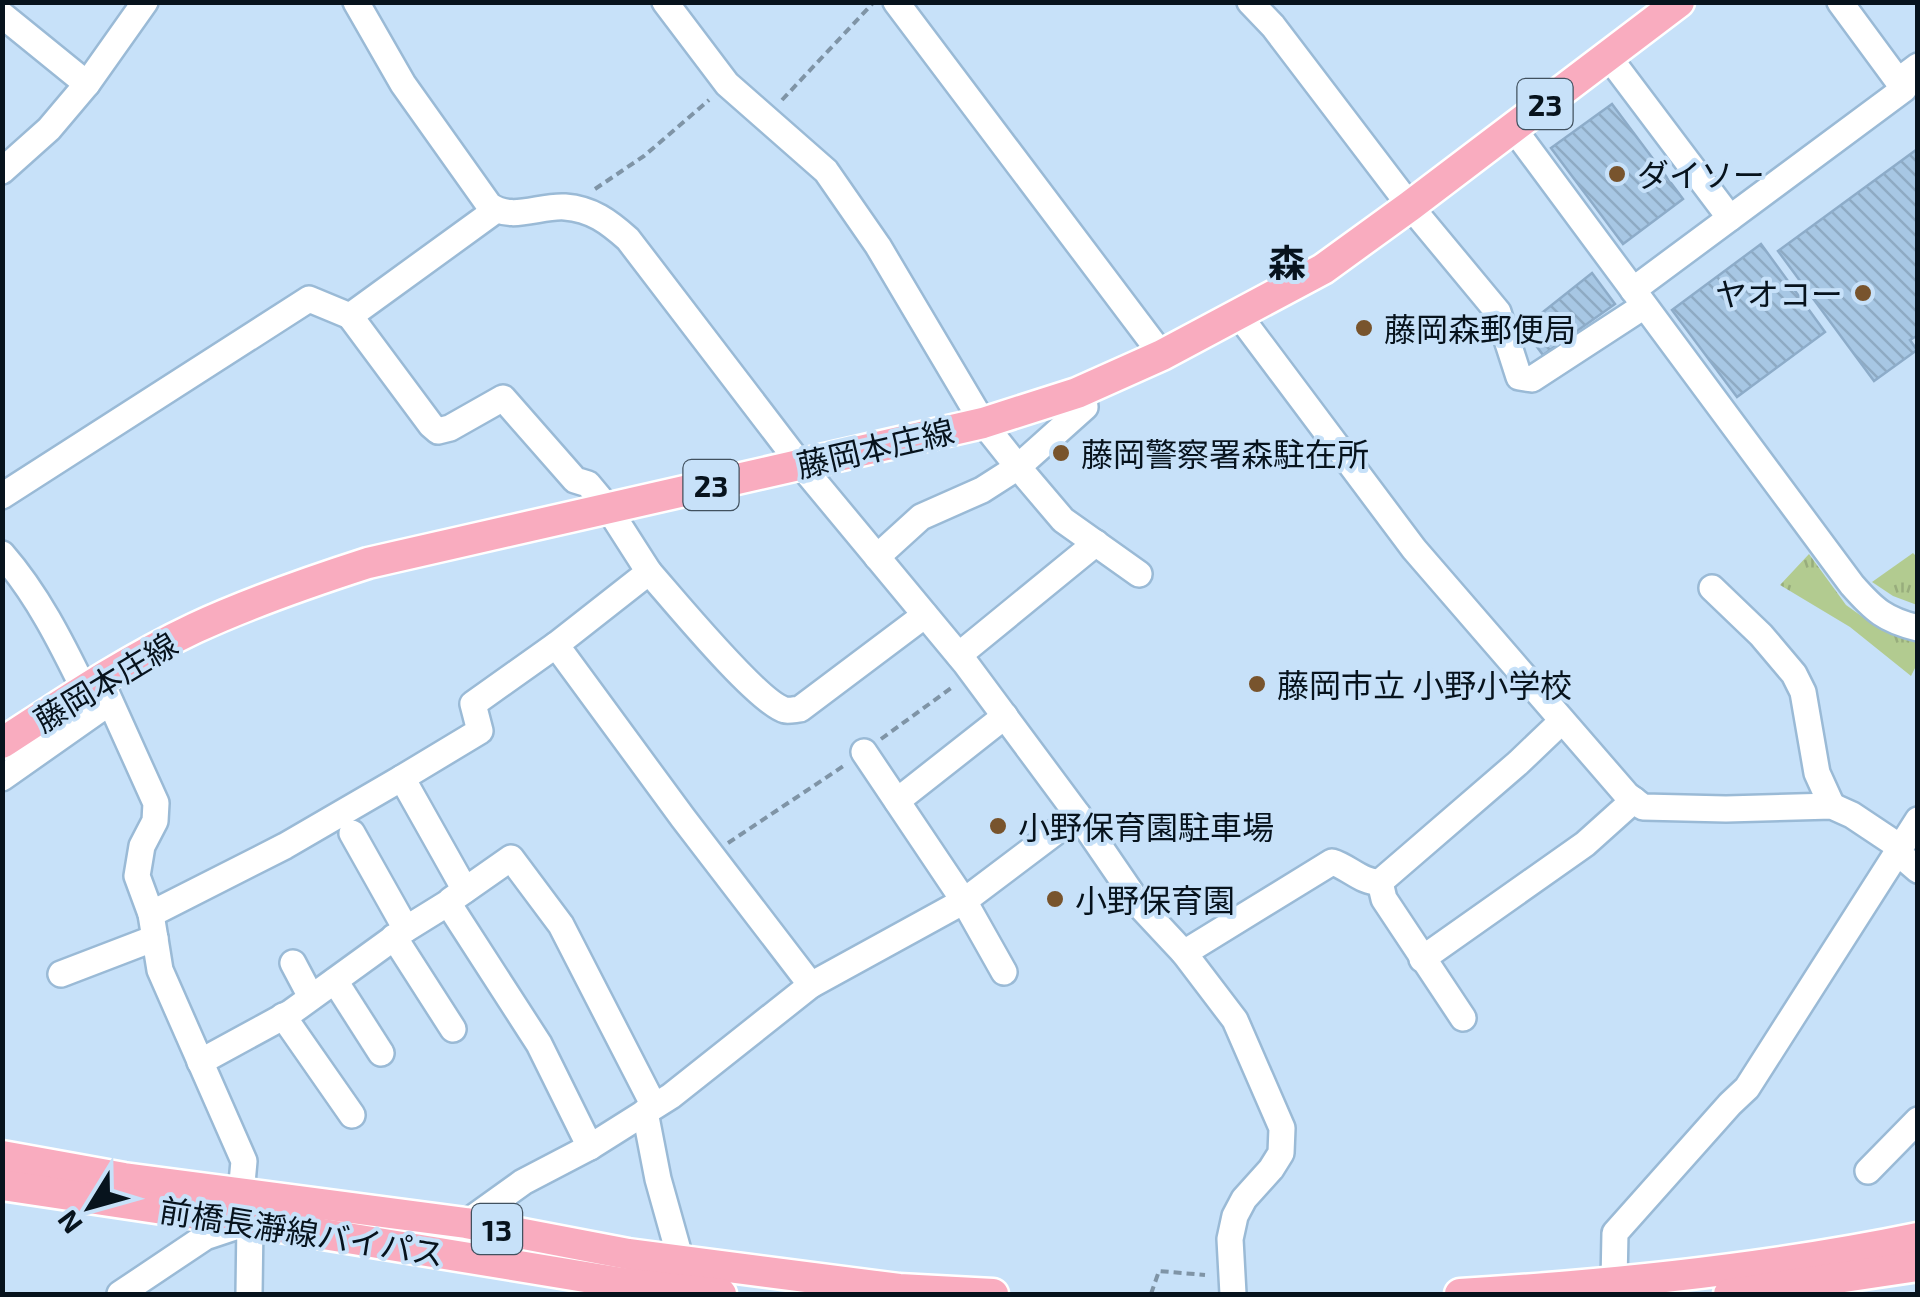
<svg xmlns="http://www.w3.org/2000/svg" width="1920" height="1297" font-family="'Exo 2','Noto Sans JP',sans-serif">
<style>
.grass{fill:url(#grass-tufts)}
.building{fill:url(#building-back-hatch);stroke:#8dacc9;stroke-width:2.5}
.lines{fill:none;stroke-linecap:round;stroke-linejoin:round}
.minor-casing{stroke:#9abad6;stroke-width:30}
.major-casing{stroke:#fff;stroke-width:35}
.path{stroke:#7f94a6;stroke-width:4;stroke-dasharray:8 5;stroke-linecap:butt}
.minor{stroke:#fff;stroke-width:25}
.major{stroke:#f9acbf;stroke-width:30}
.poi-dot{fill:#78542d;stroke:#c7e1f9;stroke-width:4}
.labels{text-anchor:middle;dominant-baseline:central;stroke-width:8;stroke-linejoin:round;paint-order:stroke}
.shield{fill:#c7e1f9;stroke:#41515f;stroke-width:2.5}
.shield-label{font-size:30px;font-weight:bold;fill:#07131d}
.poi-label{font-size:32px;fill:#07131d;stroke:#c7e1f9;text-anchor:start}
.street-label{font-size:32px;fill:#07131d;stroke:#c7e1f9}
.quarter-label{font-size:38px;font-weight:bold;fill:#07131d;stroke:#c7e1f9}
</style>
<defs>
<pattern id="grass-tufts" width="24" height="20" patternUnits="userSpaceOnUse" patternTransform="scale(2.5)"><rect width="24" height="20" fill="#b2cb90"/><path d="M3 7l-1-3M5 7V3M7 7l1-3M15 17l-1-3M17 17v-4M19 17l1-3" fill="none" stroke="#98ad7c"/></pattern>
<pattern id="building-back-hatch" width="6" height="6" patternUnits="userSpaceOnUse" patternTransform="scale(2.5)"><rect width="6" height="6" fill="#a7c7e4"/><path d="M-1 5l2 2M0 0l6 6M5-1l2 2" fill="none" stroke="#8eaac3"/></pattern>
</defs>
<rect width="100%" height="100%" fill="#c7e1f9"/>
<!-- grass -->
<g class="grass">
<polygon points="1913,553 1917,557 1917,605 1893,596 1872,582"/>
<polygon points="1809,554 1846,605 1881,630 1917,640 1917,664 1911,676 1850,627 1780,585"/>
</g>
<!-- building -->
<g class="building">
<polygon points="1612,104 1683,199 1623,244 1551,148"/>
<polygon points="1916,150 1918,335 1910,340 1917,350 1874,381 1778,251"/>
<polygon points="1761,244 1825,332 1737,397 1672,310"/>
<polygon points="1592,273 1615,304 1543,355 1523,328"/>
</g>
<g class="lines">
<defs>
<g id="minor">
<path d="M356,2L403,84L489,205C511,222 540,205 565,207C592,209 609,222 628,239L800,464L966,664L1078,815L1141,907L1184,953L1235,1020L1282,1128L1281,1153L1271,1169L1244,1199L1235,1216L1230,1239L1233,1294"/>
<polyline points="665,2 727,84 826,171 878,246 983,423 1018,467 1063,520 1139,574"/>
<polyline points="896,2 1162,355"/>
<polyline points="1250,2 1273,26 1410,206 1498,312 1519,377 1532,379 1644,306"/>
<polyline points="2,15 87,84"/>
<polyline points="1608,56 1730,218"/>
<polyline points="1898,81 1918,66"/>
<path d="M1513,128L1852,585C1874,610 1885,620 1918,628"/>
<polyline points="2,171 49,129 87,84 145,2"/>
<polyline points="1633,290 1904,89 1840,2"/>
<polyline points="1238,314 1414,549 1627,795 1643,807 1726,809 1832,806 1852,815 1900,847"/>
<polyline points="350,316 431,425 438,431 450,428 503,398 575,480 588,484 608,508 649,572 556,645 683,818 811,985"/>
<polyline points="2,496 309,299 350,316 496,210"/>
<path d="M2,554C37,594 61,642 84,689"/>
<polyline points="877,557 921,517 982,490 1018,467 1085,407 1083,390"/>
<path d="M649,572C672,598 758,703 785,710C788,711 797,709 800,709L925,615"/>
<polyline points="1712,588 1761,635 1794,674 1803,692 1817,773 1832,806"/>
<polyline points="959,655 1096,543"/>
<polyline points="100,679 156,803 155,821 142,846 137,876 151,914 160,970 244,1161 241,1194"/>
<polyline points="864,752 964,901 1004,972"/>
<polyline points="2,778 110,702"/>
<polyline points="402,778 480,731 473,704 556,645"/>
<polyline points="897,801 1005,716"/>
<polyline points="352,833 406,929"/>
<polyline points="1897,852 1918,870"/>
<polyline points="1380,882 1384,899 1463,1018"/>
<polyline points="451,900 511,858 561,925 654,1106"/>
<polyline points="151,914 285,846 402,778 465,890"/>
<polyline points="394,937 453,1029"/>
<path d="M1184,953L1332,862C1349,867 1362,883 1380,882L1518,763L1562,721"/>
<polyline points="1422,959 1585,844 1634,800"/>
<polyline points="293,963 311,997"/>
<polyline points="61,974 155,938"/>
<polyline points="335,981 381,1053"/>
<polyline points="283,1016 352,1115"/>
<polyline points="200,1062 290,1013 406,929 448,903 539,1044 590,1147"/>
<polyline points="645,1112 658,1179 681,1261"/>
<polyline points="1868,1171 1918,1120"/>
<polyline points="466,1223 523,1182 590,1147 671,1096 811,985 964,901 1078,815"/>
<polyline points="1614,1282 1615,1233 1730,1104 1747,1088 1918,820"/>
<polyline points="120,1294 205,1237 250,1222 249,1294"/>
</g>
<g id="major">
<path d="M2,743C65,702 127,660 195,628C251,602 309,582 368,563L983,423L1077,393L1162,355L1323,269L1410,206L1679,2"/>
<polyline points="2,1156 124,1178 466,1223 628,1254 899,1289 993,1294"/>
<polyline points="2,1185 250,1222 622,1283 721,1294"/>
<path d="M1460,1294C1613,1285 1768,1269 1918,1238"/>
<polyline points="1729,1294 1918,1266"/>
</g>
</defs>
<!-- minor casing -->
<use href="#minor" class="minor-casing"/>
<!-- major casing -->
<use href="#major" class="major-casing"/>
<!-- path -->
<g class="path">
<polyline points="782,100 874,2"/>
<polyline points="595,189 644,156 709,100"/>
<polyline points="881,739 954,686"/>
<polyline points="728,843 845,765"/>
<polyline points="1151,1294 1159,1271 1205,1275"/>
</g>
<!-- minor -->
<use href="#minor" class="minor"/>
<!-- major -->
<use href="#major" class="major"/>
</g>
<!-- markers -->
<g class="poi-dot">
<circle cx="1617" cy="174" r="10"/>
<circle cx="1863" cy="293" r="10"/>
<circle cx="1364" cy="328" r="10"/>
<circle cx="1061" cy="453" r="10"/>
<circle cx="1257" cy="684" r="10"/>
<circle cx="998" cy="826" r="10"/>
<circle cx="1055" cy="899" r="10"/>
</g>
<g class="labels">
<!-- shield labels -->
<g class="shield">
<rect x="1517.5" y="79" width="55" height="50" rx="8"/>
<rect x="683.5" y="460" width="55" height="50" rx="8"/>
<rect x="472" y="1204" width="50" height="50" rx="8"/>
</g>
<g class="shield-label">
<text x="1545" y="104">23</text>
<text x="711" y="485">23</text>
<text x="497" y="1229">13</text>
</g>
<!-- poi labels -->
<g class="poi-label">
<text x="1637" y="174">ダイソー</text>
<text x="1843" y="293" text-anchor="end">ヤオコー</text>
<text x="1384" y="328">藤岡森郵便局</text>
<text x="1081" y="453">藤岡警察署森駐在所</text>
<text x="1277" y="684">藤岡市立 小野小学校</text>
<text x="1018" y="826">小野保育園駐車場</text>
<text x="1075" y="899">小野保育園</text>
</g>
<!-- street labels -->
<g class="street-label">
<text transform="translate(875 447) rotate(-13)">藤岡本庄線</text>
<text transform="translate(105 681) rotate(-31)">藤岡本庄線</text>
<text transform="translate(302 1231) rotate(9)">前橋長瀞線バイパス</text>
</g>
<!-- quarter labels -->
<g class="quarter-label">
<text x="1287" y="262">森</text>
</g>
</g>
<!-- border -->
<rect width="1920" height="1297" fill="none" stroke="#07131d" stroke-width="10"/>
<!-- north arrow -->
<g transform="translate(90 1207) rotate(233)" stroke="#c7e1f9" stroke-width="8" paint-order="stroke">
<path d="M0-8L18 38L0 25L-18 38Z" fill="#07131d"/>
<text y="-15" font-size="28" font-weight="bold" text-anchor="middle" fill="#07131d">N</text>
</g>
</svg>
